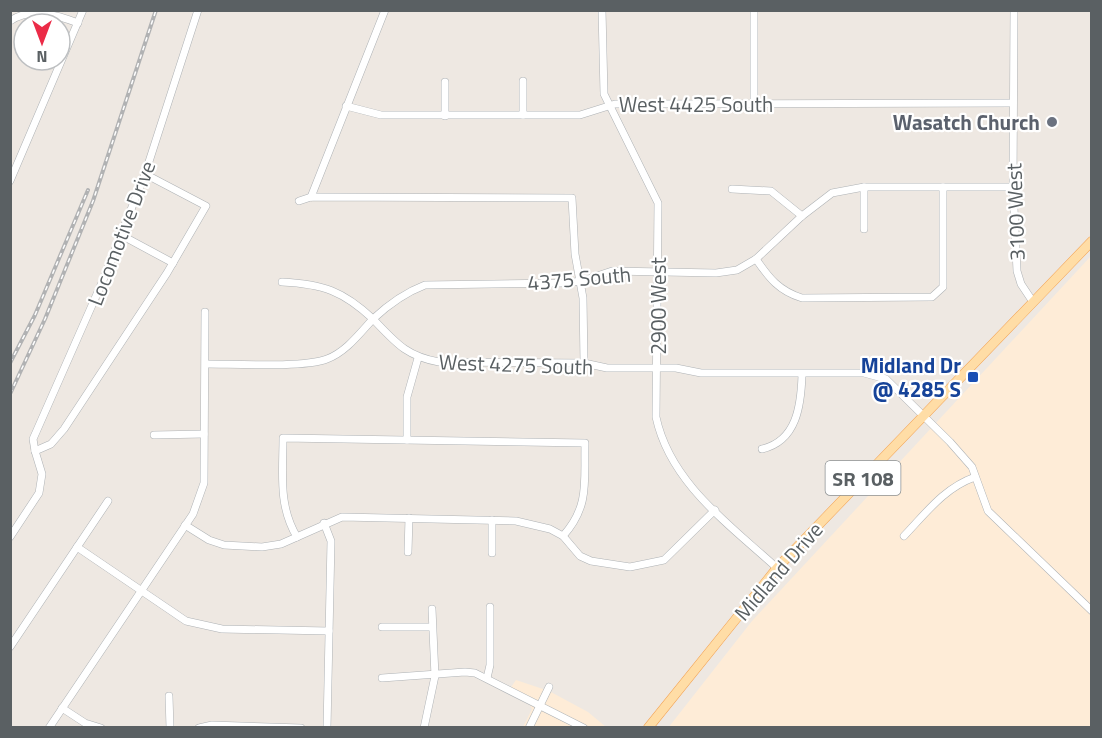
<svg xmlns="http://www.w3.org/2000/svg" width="1102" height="738" font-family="'Titillium Web',sans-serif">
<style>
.commercial{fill:#feecd7}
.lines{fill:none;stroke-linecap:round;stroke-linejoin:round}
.minor-casing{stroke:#aeb2b5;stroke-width:8}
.major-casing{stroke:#f3a456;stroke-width:10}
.minor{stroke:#fff;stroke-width:7}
.major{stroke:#ffdda6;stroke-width:9}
.rail-casing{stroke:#b1b2b3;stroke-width:4}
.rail{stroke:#fff;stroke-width:1.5;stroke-dasharray:4.5;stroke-linecap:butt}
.worship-dot{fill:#6b7280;stroke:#fff;stroke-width:2}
.transit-dot{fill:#1a4fb4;stroke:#fff;stroke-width:2}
.labels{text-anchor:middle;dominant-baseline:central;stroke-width:4.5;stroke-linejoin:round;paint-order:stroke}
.shield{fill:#fff;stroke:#8c9092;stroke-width:1.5}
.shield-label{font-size:20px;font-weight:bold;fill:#5a6063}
.street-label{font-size:21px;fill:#5a6063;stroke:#fff}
.worship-label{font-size:21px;font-weight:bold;fill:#5b616d;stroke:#fff;text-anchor:end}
.transit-label{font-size:21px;font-weight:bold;fill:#164399;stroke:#fff;text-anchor:end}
</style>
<rect width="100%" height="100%" fill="#eee8e2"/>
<!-- commercial -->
<g class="commercial">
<polygon points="1091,256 1091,727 668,728 752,621"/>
<polygon points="516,680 549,691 588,712 606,727 523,727 532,709 530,705 507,693"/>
</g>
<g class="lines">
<defs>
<g id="minor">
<path d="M602,10L604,94L658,203L656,417C670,483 730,525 777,568"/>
<polyline points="754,10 754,104"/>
<polyline points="1014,10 1013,187 1017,271 1021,284 1033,302"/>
<path d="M10,21C31,7 57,15 78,23"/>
<polyline points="523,81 523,115"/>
<polyline points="445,82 445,116"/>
<polyline points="346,106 381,115 580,115 615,104 1013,103"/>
<polyline points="10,181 83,10"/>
<polyline points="864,187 864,229"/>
<polyline points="732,189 771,191 802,216"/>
<polyline points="311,197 385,10"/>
<polyline points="299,201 311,197 572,198 575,254 583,298 584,363"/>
<polyline points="121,235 173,263"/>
<path d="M756,259C769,278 779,291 802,298L932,297L943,287V187"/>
<path d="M282,282C323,284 343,291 373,319C389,304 404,293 425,285L565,283L582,281L612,271L716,273L737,270L756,259L802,216L832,193L864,187H1013"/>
<path d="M206,364C234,364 304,368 327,359C346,352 360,333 373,319C396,343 406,356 439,362L584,363L607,368H676L701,373H864L886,379L950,442L972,467L988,511L1092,611"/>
<polyline points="154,435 204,434"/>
<polyline points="407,440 407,397 418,358"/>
<path d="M762,449C797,441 801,405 802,375"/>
<polyline points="35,451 33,439 37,430 104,278 145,174 198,10"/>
<polyline points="324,523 331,541 327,728"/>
<polyline points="185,525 209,540 224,545 262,547 281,544 342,517 516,521 550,529 563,536 580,556 591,561 630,567 664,560 715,510"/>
<path d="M904,536C926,513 944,488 975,477"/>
<polyline points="10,537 39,493 42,474 35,451 51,444 64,429 167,273 206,206 145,174"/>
<path d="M297,537C278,506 283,472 283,438L585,443C584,481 590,506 563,536"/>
<polyline points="77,547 186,621 222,629 329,631"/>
<polyline points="408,552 409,518"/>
<polyline points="492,553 492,520"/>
<polyline points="382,627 432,627"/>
<polyline points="10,647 108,501"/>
<polyline points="382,678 465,672 475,673 584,728"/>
<polyline points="487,678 490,665 490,607"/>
<polyline points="169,696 170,728"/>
<polyline points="62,708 85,723 101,728"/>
<polyline points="49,728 193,514 204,483 205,312"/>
<polyline points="199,728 212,725 301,728"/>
<polyline points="424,728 435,676 432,609"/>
<polyline points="529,728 549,687"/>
</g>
<polyline id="major" points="648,728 777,568 1092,241"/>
</defs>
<!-- minor casing -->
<use href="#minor" class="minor-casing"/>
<!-- major casing -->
<use href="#major" class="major-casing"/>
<!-- minor -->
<use href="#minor" class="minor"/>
<!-- major -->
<use href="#major" class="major"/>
<defs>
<g id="rail">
<polyline points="10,363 35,315 88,190"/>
<polyline points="10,394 45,319 93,201 156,10"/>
</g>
</defs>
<!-- rail casing -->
<use href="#rail" class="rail-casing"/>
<!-- rail -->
<use href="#rail" class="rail"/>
</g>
<!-- markers -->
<circle class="worship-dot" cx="1052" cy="122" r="6"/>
<rect class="transit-dot" x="967" y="371" width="12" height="12" rx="3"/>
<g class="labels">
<!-- shield labels -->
<rect class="shield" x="825.5" y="461" width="75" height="34" rx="4.5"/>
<g class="shield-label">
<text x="863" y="478">SR 108</text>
</g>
<!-- street labels -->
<g class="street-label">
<text x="696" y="104">West 4425 South</text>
<text transform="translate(1015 212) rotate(-92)">3100 West</text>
<text transform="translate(121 233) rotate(-69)">Locomotive Drive</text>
<text transform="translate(579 278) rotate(-5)">4375 South</text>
<text transform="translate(658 306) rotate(-90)">2900 West</text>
<text transform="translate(516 364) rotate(2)">West 4275 South</text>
<text transform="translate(778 571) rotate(-49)">Midland Drive</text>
</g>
<!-- worship labels -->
<g class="worship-label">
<text x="1040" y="122">Wasatch Church</text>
</g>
<!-- transit labels -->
<g class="transit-label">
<text x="961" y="365">Midland Dr<tspan x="961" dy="24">@ 4285 S</tspan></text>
</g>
</g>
<!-- border -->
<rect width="1102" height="738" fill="none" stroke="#5a6063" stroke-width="24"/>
<!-- north arrow -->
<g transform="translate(42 42) rotate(180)"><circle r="28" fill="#ffffff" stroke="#bdbfc1" stroke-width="1.5"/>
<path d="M0-4.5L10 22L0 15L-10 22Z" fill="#eb2b47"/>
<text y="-9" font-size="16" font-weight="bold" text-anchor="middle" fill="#5a6063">N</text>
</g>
</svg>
